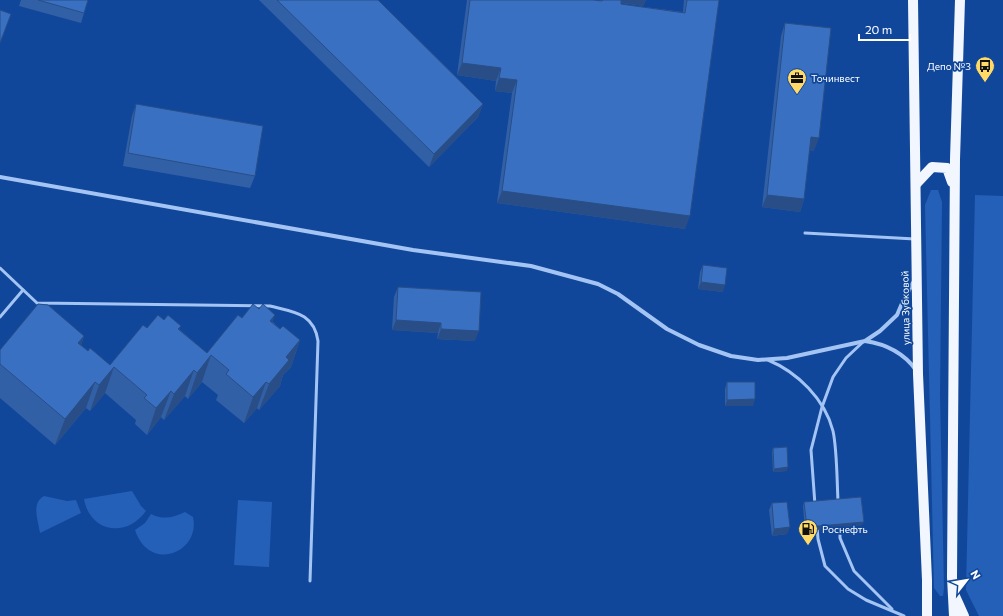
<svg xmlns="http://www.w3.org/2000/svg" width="1003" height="616" font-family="Commissioner,sans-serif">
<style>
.green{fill:#2460b8}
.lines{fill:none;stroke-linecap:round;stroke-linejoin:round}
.lane{stroke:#a4c5f4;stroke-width:3}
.street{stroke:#a4c5f4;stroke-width:4}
.primary{stroke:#f1f6ff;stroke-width:10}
.wall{fill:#3260a6}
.shaded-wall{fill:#294e87}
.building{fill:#3a70c1;stroke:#294e87}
.labels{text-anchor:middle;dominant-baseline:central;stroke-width:3.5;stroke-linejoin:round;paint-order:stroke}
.poi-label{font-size:10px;fill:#fff;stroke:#11479a;text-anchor:start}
.street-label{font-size:10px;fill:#fff;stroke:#11479a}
</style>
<rect width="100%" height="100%" fill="#11479a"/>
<!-- green -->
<g class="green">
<polygon points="931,190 938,190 942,202 940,395 944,588 943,596 940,596 934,588 925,205"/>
<polygon points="975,195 1003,196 1003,616 979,616 966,590"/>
<path d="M132,491L141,506L146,511C127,538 90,533 84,499Z"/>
<path d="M44,496L67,501L76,500L81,513L40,533C38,520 31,503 44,496Z"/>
<polygon points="238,500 272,502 269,567 234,565"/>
<path d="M185,512L193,517C201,552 150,574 135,530L145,523L151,514C163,520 173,518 185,512Z"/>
</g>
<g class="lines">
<!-- lane -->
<g class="lane">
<polyline points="805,233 915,239"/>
<path d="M0,268L37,303L270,306C294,312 314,313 318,341L310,581"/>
<polyline points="0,317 23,290"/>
<path d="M768,360C797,372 825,399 833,431C837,449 837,482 838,501"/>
<polyline points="815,505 811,450 822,407 833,377 846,358 863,342"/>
<polyline points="840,525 840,538 854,571 892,609"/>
<polyline points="817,527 818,539 825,566 848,589 866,600 904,616"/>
</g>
<!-- street -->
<g class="street">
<polyline points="0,177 413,250 531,266 598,284 618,294 667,329 699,345 731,356 758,360 787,358 865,341 880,331 897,315 903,301 914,281"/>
<path d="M865,341C886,344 903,352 916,370"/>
</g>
<!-- primary -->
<g class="primary">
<polyline points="913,0 918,374 927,580 927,616"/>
<polyline points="916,184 932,167 947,168 952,182"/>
<polyline points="955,596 964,616"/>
<polyline points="954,616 952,577 955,159 960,0"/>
</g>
</g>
<!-- wall -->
<g class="wall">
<polygon points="21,0 88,0 81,23 19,6"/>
<polygon points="259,0 378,0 483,104 478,117 429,167"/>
<polygon points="467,0 593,0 600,1 600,0 646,0 643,6 621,3 621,4 683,12 684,0 719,0 685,229 497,203 512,93 495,91 496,81 457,75"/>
<polygon points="785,23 814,151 809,150 804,199 800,212 762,207 781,36"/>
<polygon points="136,104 255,176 250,188 123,166 132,116"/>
<polygon points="703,265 723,292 698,289 700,272"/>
<polygon points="398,287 475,341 437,339 438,333 392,330 394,297"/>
<polygon points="242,318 273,322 280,329 300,340 291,367 283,375 280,386 259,410 257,408 244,423 216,400 218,395 202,382 188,399 185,396 164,420 161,417 147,435 135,424 136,420 105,393 90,411 86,408 55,445 0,398 0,350 84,336 81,345 88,351 110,365 147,328 164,320 181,326 179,329 207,353"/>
<polygon points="727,382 753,406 725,406 725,389"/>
<polygon points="773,448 787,471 773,472 772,452"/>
<polygon points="804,502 862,525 805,531 803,506"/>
<polygon points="772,503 787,534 772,536 769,510"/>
</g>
<!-- shaded-wall -->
<g class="shaded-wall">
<polygon points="619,0 646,0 643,6 618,2"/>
<polygon points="462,63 501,68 496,81 457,75"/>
<polygon points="499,78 517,80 512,93 495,91"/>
<polygon points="483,104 478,117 429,167 434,154"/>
<polygon points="811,137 819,138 814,151 806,150"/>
<polygon points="502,191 690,216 685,229 497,203"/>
<polygon points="767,195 804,199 800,212 762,207"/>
<polygon points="701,282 725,285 723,292 698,289"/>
<polygon points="275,315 266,341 270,321"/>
<polygon points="396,320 441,323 438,333 392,330"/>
<polygon points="441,329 479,331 475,341 437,339"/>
<polygon points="84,336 75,362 78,343"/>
<polygon points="300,340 291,367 283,375 280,386 259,410 269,384 286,357"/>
<polygon points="211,355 202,382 188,399 197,373"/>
<polygon points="114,367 105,393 90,411 99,385"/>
<polygon points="194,370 185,396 164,420 174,394"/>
<polygon points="95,382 86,408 55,445 65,419"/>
<polygon points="266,382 257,408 244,423 253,397"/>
<polygon points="171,391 161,417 147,435 156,408"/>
<polygon points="755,399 753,406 725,406 727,400"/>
<polygon points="788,467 787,471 773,472 774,469"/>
<polygon points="864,522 862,525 805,531 807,527"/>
<polygon points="790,527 787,534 772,536 774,529"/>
</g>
<!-- building -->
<g class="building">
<polygon points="38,0 88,0 84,13"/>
<polygon points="277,0 378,0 483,104 434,154"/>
<polygon points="470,0 593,0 602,1 603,0 621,0 621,4 685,13 687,0 719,0 690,216 502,191 517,80 499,78 501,68 462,63"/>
<polygon points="0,10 11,14 0,43"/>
<polygon points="785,23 831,28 819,138 811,137 804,199 767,195"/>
<polygon points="136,104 263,126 255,176 128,153"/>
<polygon points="703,265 727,268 725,285 701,282"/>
<polygon points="398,287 481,292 479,331 441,329 441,323 396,320"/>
<polygon points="38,304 48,305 84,336 78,343 88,351 90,348 110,365 143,325 147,328 158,315 164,320 168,315 181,326 178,329 207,353 238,315 242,318 253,304 259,309 263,304 275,315 270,321 280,329 283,326 300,340 286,357 289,360 269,384 266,382 253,397 226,374 229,370 211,355 197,373 194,370 174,394 171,391 156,408 144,398 147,395 114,367 99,385 95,382 65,419 0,364 0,350"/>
<polygon points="727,382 755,382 755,399 727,400"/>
<polygon points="787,447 788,467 774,469 773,448"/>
<polygon points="861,497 864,522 807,527 804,502"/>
<polygon points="787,502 790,527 774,529 772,503"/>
</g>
<!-- icons -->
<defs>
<symbol id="bus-pin" viewBox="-11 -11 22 30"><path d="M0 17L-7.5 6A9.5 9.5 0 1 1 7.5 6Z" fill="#ffda67" stroke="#11479a"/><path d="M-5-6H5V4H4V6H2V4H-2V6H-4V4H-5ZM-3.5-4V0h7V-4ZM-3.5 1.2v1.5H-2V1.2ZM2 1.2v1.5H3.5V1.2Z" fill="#111"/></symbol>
<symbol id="office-pin" viewBox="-11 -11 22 30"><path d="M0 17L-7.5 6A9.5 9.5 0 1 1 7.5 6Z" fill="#ffda67" stroke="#11479a"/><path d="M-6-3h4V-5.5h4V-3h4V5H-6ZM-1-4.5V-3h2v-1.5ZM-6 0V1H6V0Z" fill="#111"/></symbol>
<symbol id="fuel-pin" viewBox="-11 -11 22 30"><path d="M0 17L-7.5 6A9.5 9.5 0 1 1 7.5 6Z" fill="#ffda67" stroke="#11479a"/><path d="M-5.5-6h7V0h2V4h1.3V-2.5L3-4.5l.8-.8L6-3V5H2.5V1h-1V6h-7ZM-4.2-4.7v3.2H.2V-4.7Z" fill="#111"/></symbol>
</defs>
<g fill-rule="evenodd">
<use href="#bus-pin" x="974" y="55" width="22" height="30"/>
<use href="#office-pin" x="786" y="67" width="22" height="30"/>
<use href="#fuel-pin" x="797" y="518" width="22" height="30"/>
</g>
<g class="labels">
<!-- poi labels -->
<g class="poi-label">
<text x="971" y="66" text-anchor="end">Депо №3</text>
<text x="811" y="78">Точинвест</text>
<text x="822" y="529">Роснефть</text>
</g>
<!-- street labels -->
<g class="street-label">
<text transform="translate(905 308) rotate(-91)">улица Зубковой</text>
</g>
</g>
<!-- north arrow -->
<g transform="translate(967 580) rotate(59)" stroke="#11479a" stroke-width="3" paint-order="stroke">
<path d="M0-3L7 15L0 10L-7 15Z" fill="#ffffff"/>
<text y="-6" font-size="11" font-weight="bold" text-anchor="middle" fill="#ffffff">N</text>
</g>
<!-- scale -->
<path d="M859 34v6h51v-6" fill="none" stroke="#ffffff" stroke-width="2"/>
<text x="865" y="34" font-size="12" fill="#ffffff" stroke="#11479a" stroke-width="3" paint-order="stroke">20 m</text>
</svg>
